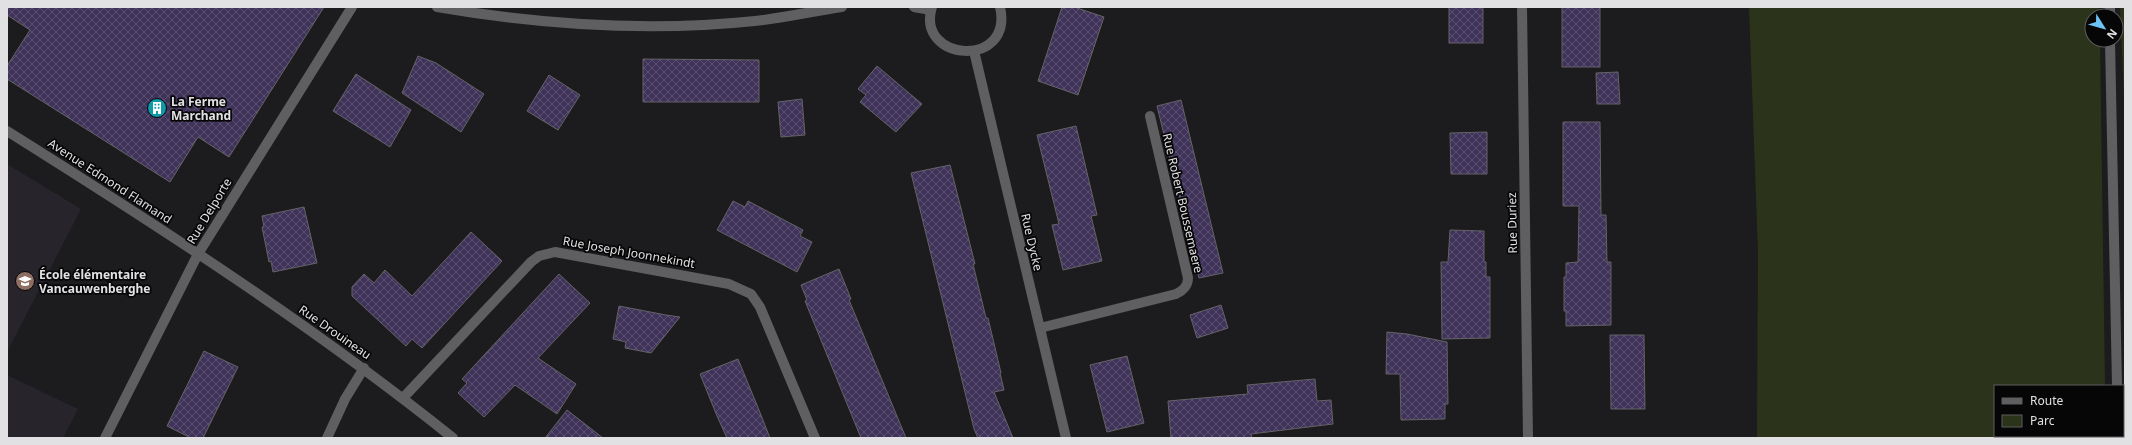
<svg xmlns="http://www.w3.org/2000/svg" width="2132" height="445" font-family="'Noto Sans',sans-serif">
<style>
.built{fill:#27242c}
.green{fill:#2b341a}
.building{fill:url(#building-cross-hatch);stroke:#646366}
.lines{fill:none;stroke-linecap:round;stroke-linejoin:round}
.minor{stroke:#5f5f62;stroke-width:10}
.labels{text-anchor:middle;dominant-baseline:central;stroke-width:3.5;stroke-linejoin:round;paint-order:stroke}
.poi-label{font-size:12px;font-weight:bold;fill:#e1e0e2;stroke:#060607;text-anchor:start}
.street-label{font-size:12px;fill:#e1e0e2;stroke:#060607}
</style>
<defs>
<pattern id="building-cross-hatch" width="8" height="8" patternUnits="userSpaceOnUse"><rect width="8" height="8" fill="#40335a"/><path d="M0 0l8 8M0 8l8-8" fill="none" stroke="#5b5071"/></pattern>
</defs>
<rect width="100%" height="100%" fill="#1c1b1e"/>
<!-- built -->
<g class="built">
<polygon points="7,164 81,209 7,352"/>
<polygon points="7,375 78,409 63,438 7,438"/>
</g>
<!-- green -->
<g class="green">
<polygon points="1749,7 2099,7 2099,16 2092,16 2092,40 2100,40 2105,386 1995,386 1995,436 2102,436 2101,438 1757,438 1758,252"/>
<polygon points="2120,7 2125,7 2125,121"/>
</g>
<!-- building -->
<g class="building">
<polygon points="7,7 324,7 229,157 198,137 170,182 7,79 7,66 30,30 7,15"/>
<polygon points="1062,7 1074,7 1104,17 1078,95 1038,81"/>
<rect x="1449" y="7" width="34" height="36"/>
<rect x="1562" y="7" width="38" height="60"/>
<polygon points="418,56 436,63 484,94 461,132 402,93"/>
<polygon points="643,59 759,60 759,102 643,102"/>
<polygon points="877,66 922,104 896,132 860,102 866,95 858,89"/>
<polygon points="1618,72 1620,104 1597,104 1596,73"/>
<polygon points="356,74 411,110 390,147 333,111"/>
<polygon points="549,75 580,95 558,130 527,111"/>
<polygon points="802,99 805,135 781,137 778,102"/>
<polygon points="1181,100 1223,273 1199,278 1157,106"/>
<polygon points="1563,122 1600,122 1601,215 1606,215 1607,262 1611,262 1611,325 1566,326 1566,311 1564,311 1564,277 1566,277 1566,263 1578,262 1579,206 1563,206"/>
<polygon points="1076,126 1097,215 1091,216 1102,261 1063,270 1052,225 1059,224 1037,135"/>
<polygon points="1487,132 1487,174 1451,174 1450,133"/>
<polygon points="950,165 975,264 973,264 986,318 988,318 1001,373 1000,373 1004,390 994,392 1013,438 978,438 974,429 911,173"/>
<polygon points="733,201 745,207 748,201 803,230 800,236 812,242 797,272 717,230"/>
<polygon points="304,207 317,263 273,272 271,261 269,262 262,227 264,227 262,216"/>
<polygon points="1450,230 1484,231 1484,262 1486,262 1486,277 1490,277 1490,338 1442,339 1441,262 1448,262"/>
<polygon points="471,232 502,261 422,348 412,339 406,346 352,296 352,287 364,274 374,283 385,270 412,296"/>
<polygon points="839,269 851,299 849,300 906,438 861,438 805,301 807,300 801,285"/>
<polygon points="559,274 590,303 538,358 576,384 557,414 515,385 484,417 458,393 467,383 462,379"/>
<polygon points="1221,305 1228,328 1197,338 1190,315"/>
<polygon points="619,306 666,315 680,317 651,353 625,348 626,342 613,339"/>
<polygon points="1387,332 1407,334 1447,342 1448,404 1445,404 1445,419 1401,420 1400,374 1386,374"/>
<polygon points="1610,335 1644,335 1645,409 1611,409"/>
<polygon points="204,351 238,367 203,438 191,438 167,426"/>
<polygon points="1127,356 1144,423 1107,432 1090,365"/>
<polygon points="738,359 759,410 770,438 727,438 717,416 700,374"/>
<polygon points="1315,379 1317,401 1331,400 1333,424 1251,434 1252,438 1171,438 1168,401 1248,394 1247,385"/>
<polygon points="567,410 603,438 545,438"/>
</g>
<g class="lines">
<!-- minor -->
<g class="minor">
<path d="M437,7C542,25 649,32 755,21C784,18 813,11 842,7"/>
<polyline points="914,7 931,10"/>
<path d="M932,7C915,62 1014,69 1000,7"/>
<polyline points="1522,7 1528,438"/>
<polyline points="2110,7 2110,16"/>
<polyline points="2110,40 2117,386"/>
<polyline points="974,51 1066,438"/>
<path d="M7,131C160,227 312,325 453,438"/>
<path d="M1040,328L1176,294C1183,291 1188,285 1188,278L1150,116"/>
<polyline points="403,398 531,262 539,256 555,252 729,284 751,294 760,307 815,438"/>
<polyline points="2118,436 2118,438"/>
<polyline points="105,438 198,254 352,7"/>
<polyline points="327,438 345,399 364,368"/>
</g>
</g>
<!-- icons -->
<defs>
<symbol id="building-disc" viewBox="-11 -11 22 22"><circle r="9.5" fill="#0f9aa8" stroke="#060607"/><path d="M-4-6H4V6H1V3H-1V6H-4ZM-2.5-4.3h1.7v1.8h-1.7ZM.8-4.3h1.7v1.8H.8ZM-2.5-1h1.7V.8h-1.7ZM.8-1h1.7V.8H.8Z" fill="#fff"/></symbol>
<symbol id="school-disc" viewBox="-11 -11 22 22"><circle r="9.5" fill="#8d6e63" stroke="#060607"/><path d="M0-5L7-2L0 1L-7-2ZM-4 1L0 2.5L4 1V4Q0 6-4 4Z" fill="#fff"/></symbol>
</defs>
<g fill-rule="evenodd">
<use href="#building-disc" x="146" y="97" width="22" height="22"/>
<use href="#school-disc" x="14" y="270" width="22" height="22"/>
</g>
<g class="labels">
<!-- poi labels -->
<g class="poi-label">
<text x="171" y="101">La Ferme<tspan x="171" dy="14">Marchand</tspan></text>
<text x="39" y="274">École élémentaire<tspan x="39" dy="14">Vancauwenberghe</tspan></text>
</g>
<!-- street labels -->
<g class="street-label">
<text transform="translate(110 181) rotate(33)">Avenue Edmond Flamand</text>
<text transform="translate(1183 203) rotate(77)">Rue Robert Boussemaere</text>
<text transform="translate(209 211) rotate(-59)">Rue Delporte</text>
<text transform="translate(1512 223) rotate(-91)">Rue Duriez</text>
<text transform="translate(1032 242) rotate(77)">Rue Dycke</text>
<text transform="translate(629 252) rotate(10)">Rue Joseph Joonnekindt</text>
<text transform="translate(335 332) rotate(35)">Rue Drouineau</text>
</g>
</g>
<!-- border -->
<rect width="2132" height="445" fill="none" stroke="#e1e0e2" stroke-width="16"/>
<!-- legend -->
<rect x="1994" y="385" width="130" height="52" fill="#060607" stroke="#5e5d5f"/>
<rect x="2002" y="398" width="20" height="6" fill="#5f5f62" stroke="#5e5d5f"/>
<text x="2030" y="405" font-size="12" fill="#e1e0e2">Route</text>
<rect x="2002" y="415" width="20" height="12" fill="#2b341a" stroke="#5e5d5f"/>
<text x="2030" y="425" font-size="12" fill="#e1e0e2">Parc</text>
<!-- north arrow -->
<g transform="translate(2104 28) rotate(127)"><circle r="19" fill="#060607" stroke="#5e5d5f"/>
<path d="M0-3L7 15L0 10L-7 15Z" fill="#6dc2f3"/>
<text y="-6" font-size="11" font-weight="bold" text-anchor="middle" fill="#e1e0e2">N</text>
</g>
</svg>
